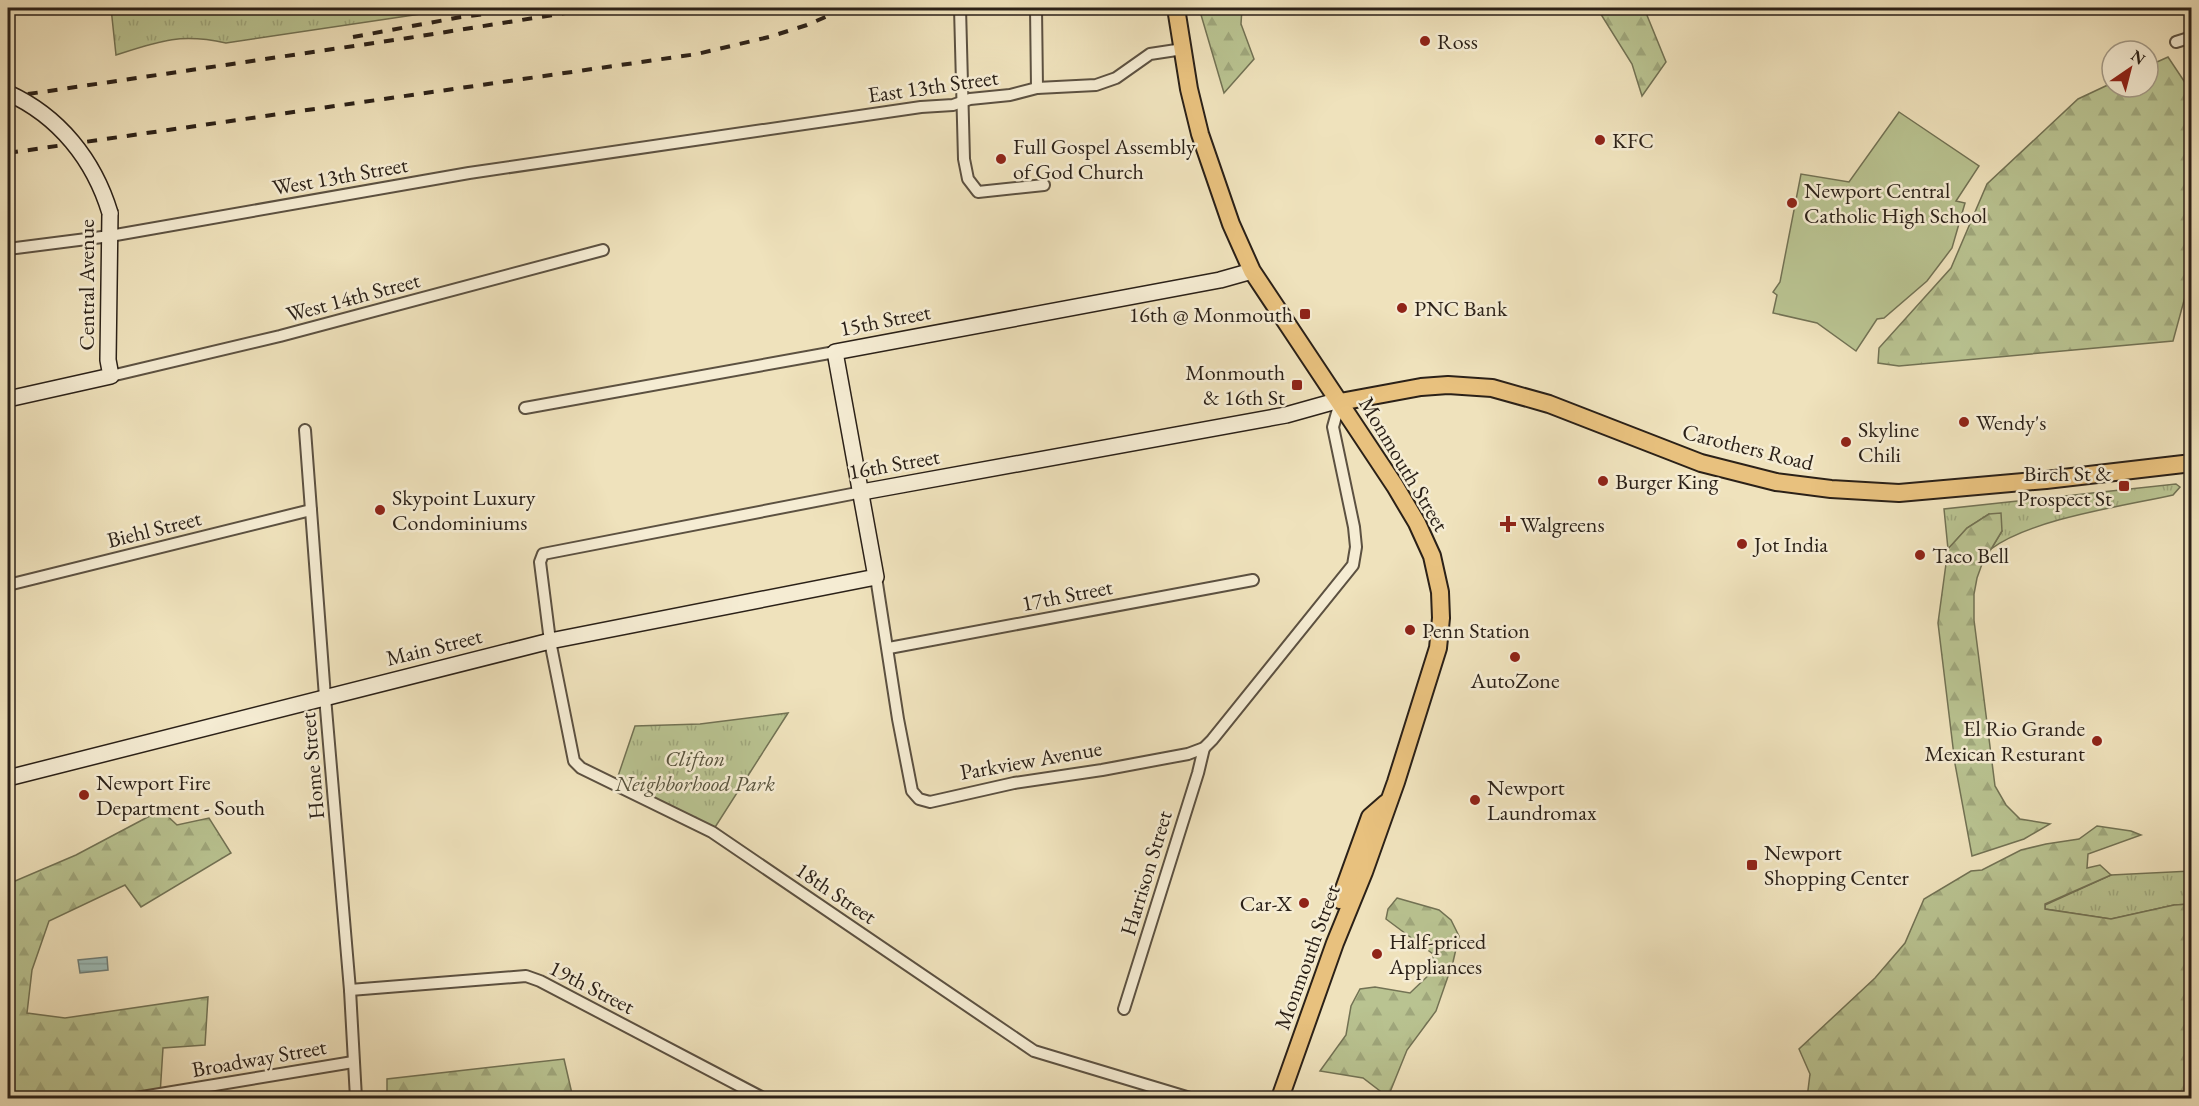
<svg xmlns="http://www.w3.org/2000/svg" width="2199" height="1106" font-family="'EB Garamond',serif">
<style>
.grass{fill:url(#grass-tufts);stroke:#727254;stroke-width:1.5}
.forest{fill:url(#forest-firs);stroke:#727254;stroke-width:1.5}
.pitch{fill:#b9c391;stroke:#727254;stroke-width:1.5}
.water{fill:url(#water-rules);stroke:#6f7e78;stroke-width:1.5}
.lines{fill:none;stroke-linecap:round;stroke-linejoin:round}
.street-casing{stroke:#5c5141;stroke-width:14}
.secondary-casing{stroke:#2b2118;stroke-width:18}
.primary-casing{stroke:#2b2118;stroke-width:20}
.street{stroke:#f5ecd3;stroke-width:10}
.secondary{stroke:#f5ecd3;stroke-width:15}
.primary{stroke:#e8c17e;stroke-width:16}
.rail{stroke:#2b2118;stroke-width:4;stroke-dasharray:10 10;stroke-linecap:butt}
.secondary-bridge-casing{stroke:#2b2118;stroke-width:18;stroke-linecap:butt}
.secondary-bridge{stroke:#f5ecd3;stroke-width:15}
.poi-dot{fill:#8f2418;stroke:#f5ecd3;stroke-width:2}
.labels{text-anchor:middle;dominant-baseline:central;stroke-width:5;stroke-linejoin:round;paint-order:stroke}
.poi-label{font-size:22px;fill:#2b2118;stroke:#f5ecd3;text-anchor:start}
.street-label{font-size:22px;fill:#2b2118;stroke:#f5ecd3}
.park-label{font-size:22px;font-style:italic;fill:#56523c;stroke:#f5ecd3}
</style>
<defs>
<pattern id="grass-tufts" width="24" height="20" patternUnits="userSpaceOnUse" patternTransform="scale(1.5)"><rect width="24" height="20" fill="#b9c391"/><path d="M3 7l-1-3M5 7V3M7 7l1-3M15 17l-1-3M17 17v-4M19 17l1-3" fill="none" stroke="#9fa77c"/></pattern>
<pattern id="forest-firs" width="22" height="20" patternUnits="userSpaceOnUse" patternTransform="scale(1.5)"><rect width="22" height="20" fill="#b9c391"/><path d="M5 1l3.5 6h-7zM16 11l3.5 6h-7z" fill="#9fa77c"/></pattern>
<pattern id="water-rules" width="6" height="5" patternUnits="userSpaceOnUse" patternTransform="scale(1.5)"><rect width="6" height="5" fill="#9cbcb8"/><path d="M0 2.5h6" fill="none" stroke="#87a19d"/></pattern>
</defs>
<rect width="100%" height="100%" fill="#efe2bc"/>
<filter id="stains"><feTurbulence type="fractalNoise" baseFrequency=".00333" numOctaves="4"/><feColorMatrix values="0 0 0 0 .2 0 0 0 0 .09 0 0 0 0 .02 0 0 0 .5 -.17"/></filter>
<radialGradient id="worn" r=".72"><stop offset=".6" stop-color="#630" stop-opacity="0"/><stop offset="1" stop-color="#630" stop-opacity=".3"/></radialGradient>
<!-- grass -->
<g class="grass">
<path d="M111,8H461L226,43C180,33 159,41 116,55Z"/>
<path d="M2176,484L2180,487L2173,495C2123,506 2031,519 1991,549L2002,531L1989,514L1967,528L1948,549L1944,509Z"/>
<polygon points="788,713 712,832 615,785 635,726 700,724"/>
<polygon points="2191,871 2191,904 2174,905 2111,919 2045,909 2045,905 2111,875"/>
</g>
<!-- forest -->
<g class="forest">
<polygon points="1199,8 1242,8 1241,24 1254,59 1224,93"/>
<polygon points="1597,8 1644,8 1666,62 1642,96 1632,64"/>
<polygon points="2168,57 2192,93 2191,275 2173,341 1899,366 1878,363 1879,348 1951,268 1987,184 2078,99 2112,83 2112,87 2148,87 2148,66"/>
<polygon points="2001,513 2002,531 1982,564 1977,578 1974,594 1974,620 1995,786 2006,805 2020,819 2050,824 2024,839 1972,856 1955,764 1938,623 1948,549 1967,528 1989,514"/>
<polygon points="161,810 177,825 209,818 231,853 141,907 125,885 49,921 32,970 27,1013 65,1018 208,997 205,1045 163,1048 160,1095 136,1098 8,1098 8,884 76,855"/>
<polygon points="2097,826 2131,831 2141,835 2088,854 2087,868 2100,865 2111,875 2045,904 2045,909 2111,919 2174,905 2191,904 2191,1098 1807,1098 1810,1074 1799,1049 1875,978 1905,943 1924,899 1971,871 1982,870 2021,850 2046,844 2079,839"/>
<polygon points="1397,898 1439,910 1451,920 1459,936 1453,962 1436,1011 1407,1050 1388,1097 1363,1078 1320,1071 1346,1035 1351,1006 1360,989 1375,987 1410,993 1432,972 1433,954 1386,919 1388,909"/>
<polygon points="564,1059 573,1098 387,1098 387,1079"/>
</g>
<!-- pitch -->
<polygon class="pitch" points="1899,112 1979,166 1956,201 1965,203 1952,248 1927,281 1884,318 1877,319 1856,351 1817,323 1773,313 1777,295 1773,292 1780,282 1801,174 1849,182"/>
<!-- water -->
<polygon class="water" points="107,957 108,970 80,973 78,960"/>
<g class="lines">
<defs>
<g id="street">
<polyline points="960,8 964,159 968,179 978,192 1044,185"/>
<polyline points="1036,8 1037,88"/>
<polyline points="2176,42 2192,37"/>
<polyline points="8,249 110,236 469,173 921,107 953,105 970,99 1010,95 1037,88 1096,85 1116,78 1150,54 1183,49"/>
<polyline points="111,376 280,336 603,250"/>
<polyline points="525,408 835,352"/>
<polyline points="305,430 325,697 350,990 356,1098"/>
<polyline points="862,492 543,554 540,562 550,641 574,761 581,768 712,832 1034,1051 1190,1098"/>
<polyline points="876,577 898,719 912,791 919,799 930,802 1014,783 1102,770 1188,754 1204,748 1212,740 1353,565 1356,547 1354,527 1333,427 1340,402"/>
<polyline points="8,585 311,510"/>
<polyline points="889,648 1253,580"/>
<polyline points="350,990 526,976 540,981 763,1098"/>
<polyline points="1124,1009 1198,773 1204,748"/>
<polyline points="136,1098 353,1062"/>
</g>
<g id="secondary">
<polyline points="8,399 111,376 108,360 110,213"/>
<polyline points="862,492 1286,415 1336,401 1340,402"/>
<polyline points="8,778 550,641 876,577 835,352 1220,280 1252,271"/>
</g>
<g id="primary">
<polyline points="1176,8 1189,89 1200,134 1231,224 1252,271 1395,486 1417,523 1432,556 1440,592 1441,618 1438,648 1396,782 1364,872 1335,943 1280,1098"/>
<polyline points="1340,402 1421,387 1448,385 1492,388 1549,404 1701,463 1776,482 1831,489 1899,493 2046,480 2192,463"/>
<polyline points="1340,900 1370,817 1386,803"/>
</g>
</defs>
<!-- street casing -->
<use href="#street" class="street-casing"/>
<!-- secondary casing -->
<use href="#secondary" class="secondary-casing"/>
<!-- primary casing -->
<use href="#primary" class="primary-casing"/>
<!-- street -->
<use href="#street" class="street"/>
<!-- secondary -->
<use href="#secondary" class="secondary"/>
<!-- primary -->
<use href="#primary" class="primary"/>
<!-- rail -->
<g class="rail">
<polyline points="353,37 461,17 530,8"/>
<polyline points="8,97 408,38 597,8"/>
<polyline points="8,153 697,54 769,37 807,25 846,8"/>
</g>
<defs>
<path id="secondary-bridge" d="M8,93C59,116 94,160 110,213"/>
</defs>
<!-- secondary-bridge casing -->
<use href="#secondary-bridge" class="secondary-bridge-casing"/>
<!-- secondary-bridge -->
<use href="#secondary-bridge" class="secondary-bridge"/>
</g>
<!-- markers -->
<g class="poi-dot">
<circle cx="1425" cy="41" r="6"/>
<circle cx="1600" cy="140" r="6"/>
<circle cx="1001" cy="159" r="6"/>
<circle cx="1792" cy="203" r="6"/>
<circle cx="1402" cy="308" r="6"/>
<rect x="1299" y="308" width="12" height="12" rx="3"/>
<rect x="1291" y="379" width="12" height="12" rx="3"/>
<circle cx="1964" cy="422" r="6"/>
<circle cx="1846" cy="442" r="6"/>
<circle cx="1603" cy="481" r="6"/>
<rect x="2118" y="480" width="12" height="12" rx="3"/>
<circle cx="380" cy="510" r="6"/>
<path d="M1505 515h6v6h6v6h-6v6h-6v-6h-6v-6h6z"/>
<circle cx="1742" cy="544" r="6"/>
<circle cx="1920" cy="555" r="6"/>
<circle cx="1410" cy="630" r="6"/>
<circle cx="1515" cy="657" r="6"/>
<circle cx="2097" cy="741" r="6"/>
<circle cx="84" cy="795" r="6"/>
<circle cx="1475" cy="800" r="6"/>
<rect x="1746" y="859" width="12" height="12" rx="3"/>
<circle cx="1304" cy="903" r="6"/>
<circle cx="1377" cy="954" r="6"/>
</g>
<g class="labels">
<!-- poi labels -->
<g class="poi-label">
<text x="1437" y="41">Ross</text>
<text x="1612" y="140">KFC</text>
<text x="1013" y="146">Full Gospel Assembly<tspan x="1013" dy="25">of God Church</tspan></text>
<text x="1804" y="190">Newport Central<tspan x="1804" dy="25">Catholic High School</tspan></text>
<text x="1414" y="308">PNC Bank</text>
<text x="1293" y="314" text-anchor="end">16th @ Monmouth</text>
<text x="1285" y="372" text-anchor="end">Monmouth<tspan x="1285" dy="25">&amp; 16th St</tspan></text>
<text x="1976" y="422">Wendy's</text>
<text x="1858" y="429">Skyline<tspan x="1858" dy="25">Chili</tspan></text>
<text x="2112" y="473" text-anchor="end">Birch St &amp;<tspan x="2112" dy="25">Prospect St</tspan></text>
<text x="1615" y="481">Burger King</text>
<text x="392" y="497">Skypoint Luxury<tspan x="392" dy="25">Condominiums</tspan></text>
<text x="1520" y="524">Walgreens</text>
<text x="1754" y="544">Jot India</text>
<text x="1932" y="555">Taco Bell</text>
<text x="1422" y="630">Penn Station</text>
<text x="1515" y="680" text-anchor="middle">AutoZone</text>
<text x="2085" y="728" text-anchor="end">El Rio Grande<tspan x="2085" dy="25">Mexican Resturant</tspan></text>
<text x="96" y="782">Newport Fire<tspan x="96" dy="25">Department - South</tspan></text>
<text x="1487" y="787">Newport<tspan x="1487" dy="25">Laundromax</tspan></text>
<text x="1764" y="852">Newport<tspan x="1764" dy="25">Shopping Center</tspan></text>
<text x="1292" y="903" text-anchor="end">Car-X</text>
<text x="1389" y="941">Half-priced<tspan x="1389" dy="25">Appliances</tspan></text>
</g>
<!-- street labels -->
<g class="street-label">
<text transform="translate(933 86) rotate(-8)">East 13th Street</text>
<text transform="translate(340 176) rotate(-10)">West 13th Street</text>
<text transform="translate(86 285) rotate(-90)">Central Avenue</text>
<text transform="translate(353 297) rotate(-15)">West 14th Street</text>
<text transform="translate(885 320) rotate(-11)">15th Street</text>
<text transform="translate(1748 447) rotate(14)">Carothers Road</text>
<text transform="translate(894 464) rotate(-10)">16th Street</text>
<text transform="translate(1404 464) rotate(59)">Monmouth Street</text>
<text transform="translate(154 529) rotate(-14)">Biehl Street</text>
<text transform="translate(1067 595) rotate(-11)">17th Street</text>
<text transform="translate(434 647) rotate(-14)">Main Street</text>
<text transform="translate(1031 760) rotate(-10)">Parkview Avenue</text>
<text transform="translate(312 766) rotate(-95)">Home Street</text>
<text transform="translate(1146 873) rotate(-73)">Harrison Street</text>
<text transform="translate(836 893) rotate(34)">18th Street</text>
<text transform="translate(1307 957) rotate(-70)">Monmouth Street</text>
<text transform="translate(592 987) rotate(27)">19th Street</text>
<text transform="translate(259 1058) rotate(-10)">Broadway Street</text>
</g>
<!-- park labels -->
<g class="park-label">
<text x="695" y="758">Clifton<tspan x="695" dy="25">Neighborhood Park</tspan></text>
</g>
</g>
<!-- margin -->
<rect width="2199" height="1106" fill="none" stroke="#efe2bc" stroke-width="30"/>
<rect x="9" y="9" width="2181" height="1088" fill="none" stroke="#2b2118" stroke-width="3"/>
<rect x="15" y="15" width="2169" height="1076" fill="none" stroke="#2b2118" stroke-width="1.5"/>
<!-- north arrow -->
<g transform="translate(2130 69) rotate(35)"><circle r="28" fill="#f5ecd3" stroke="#a49b88" stroke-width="1.5"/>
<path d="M0-4.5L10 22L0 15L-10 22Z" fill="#8f2418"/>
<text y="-9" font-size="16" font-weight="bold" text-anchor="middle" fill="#2b2118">N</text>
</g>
<rect width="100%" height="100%" filter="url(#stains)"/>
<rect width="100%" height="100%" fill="url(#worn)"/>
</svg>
